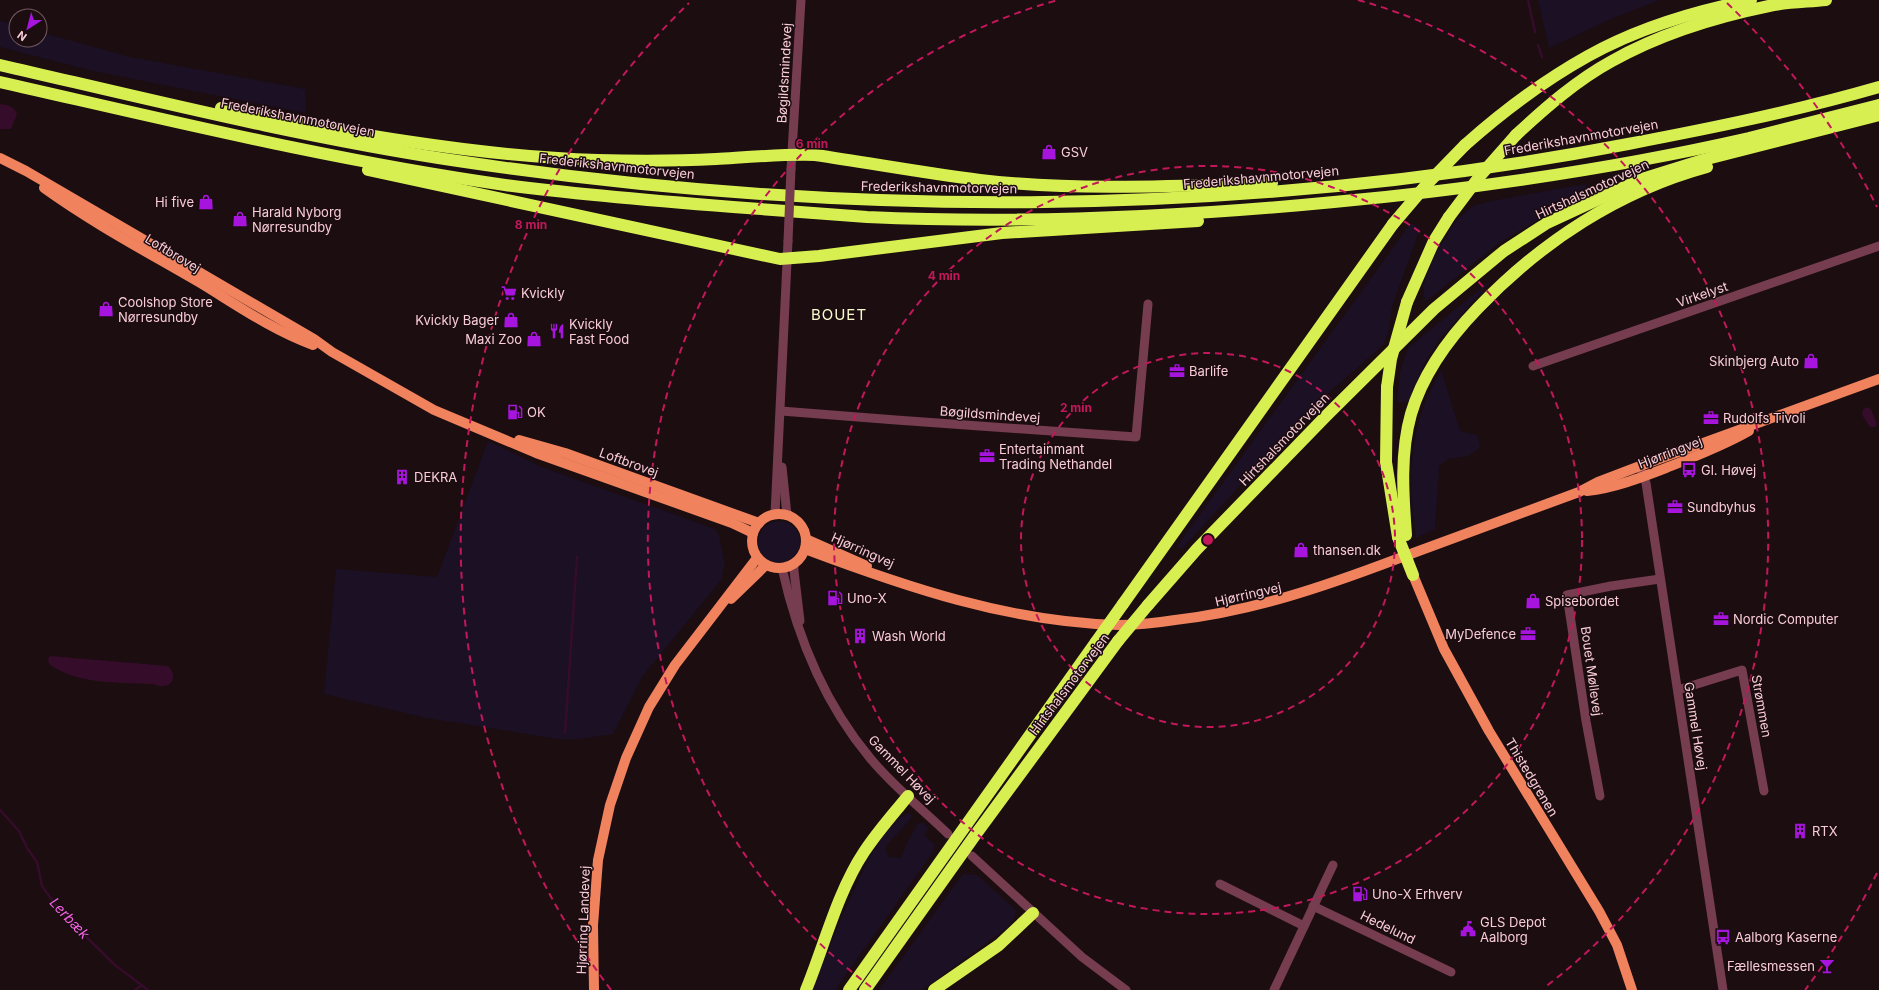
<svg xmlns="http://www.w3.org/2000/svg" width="1879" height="990" font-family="Inter,sans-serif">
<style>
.green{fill:#1c1024}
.water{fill:#350c2a}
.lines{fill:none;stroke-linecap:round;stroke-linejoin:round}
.stream{stroke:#350c2a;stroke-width:2.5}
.minor{stroke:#763c4f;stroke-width:9}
.major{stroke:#f0825d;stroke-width:10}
.highway{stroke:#d8ef52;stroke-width:12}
.minor-bridge{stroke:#763c4f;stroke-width:9}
.highway-bridge{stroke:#d8ef52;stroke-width:12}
.ring{fill:none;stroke:#c2185b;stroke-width:2;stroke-dasharray:7 5}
.labels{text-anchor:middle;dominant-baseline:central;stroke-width:3;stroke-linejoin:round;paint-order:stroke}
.street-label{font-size:13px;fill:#faccd8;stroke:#1b0d10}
.poi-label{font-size:13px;fill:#faccd8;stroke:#1b0d10;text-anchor:start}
.water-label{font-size:14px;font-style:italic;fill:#f163e4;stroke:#1b0d10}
.quarter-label{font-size:15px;letter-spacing:1px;fill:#fbfacd;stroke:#1b0d10}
.centre{fill:#c2185b;stroke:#1b0d10;stroke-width:2}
.ring-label{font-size:12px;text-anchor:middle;font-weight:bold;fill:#c2185b;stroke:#1b0d10;stroke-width:3;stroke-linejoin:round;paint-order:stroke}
</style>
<rect width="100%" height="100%" fill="#1b0d10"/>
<!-- green -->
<g class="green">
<polygon points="1538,0 1660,0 1613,18 1549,48"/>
<polygon points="0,21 16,25 16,40 40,40 40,32 130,57 305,89 306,113 93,71 0,47"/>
<polygon points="1585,184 1589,190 1499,243 1425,302 1423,286 1434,256 1456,221 1473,206 1491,201"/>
<polygon points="1411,223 1420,228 1392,307 1388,333 1383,345 1310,409 1182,549 1177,546"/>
<polygon points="1494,278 1439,340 1425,362 1409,401 1397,403 1400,372 1408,348"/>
<path d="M1441,370L1460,431L1477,435L1480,447L1468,456L1448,459L1439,466L1435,529L1416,538C1409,491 1408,446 1426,400C1430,390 1436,380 1441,370Z"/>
<polygon points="488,441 544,468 715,529 719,535 725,564 721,580 642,677 613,734 580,739 558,739 427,718 324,694 336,569 437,577"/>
<circle cx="779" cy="542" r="21"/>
<path d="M908,813L912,816C905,828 893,836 885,848L888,857L901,858L908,841L918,823H924L929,830L926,831L924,835L935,845L933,852L835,990H812L843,914L869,858L885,833L900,818Z"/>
<polygon points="963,874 977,875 1016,910 1014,918 1007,928 922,990 879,990"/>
</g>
<!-- water -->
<g class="water">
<path d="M0,104C7,105 14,106 17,114L11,129H0Z"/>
<polygon points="1866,407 1871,409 1877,424 1875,427 1870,427 1862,415 1863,410"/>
<path d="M50,656L168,666C176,673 175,686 163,686C159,687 155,684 151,684C117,682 78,685 49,664L48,659Z"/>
</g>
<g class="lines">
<!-- stream -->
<g class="stream">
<polyline points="1528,0 1535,32"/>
<polyline points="1538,45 1542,57"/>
<polyline points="565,733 577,557"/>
<polyline points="0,810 19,831 27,848 37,862 42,886 60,911 115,965 148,990"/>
<polyline points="135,990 142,985"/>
</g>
<!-- minor -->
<g class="minor">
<polyline points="791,169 801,0"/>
<polyline points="1533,366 1879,246"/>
<polyline points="781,411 896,420 1136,437 1148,304"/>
<polyline points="782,467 787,515"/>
<polyline points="1641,470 1646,483 1723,990"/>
<polyline points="775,514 788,241"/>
<polyline points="794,564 794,571 800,621"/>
<path d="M782,568C797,636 825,704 870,758C893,786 922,809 948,834"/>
<polyline points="1678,690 1742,670 1764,791"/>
<polyline points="1600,796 1586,721 1567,595 1611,586 1660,579"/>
<polyline points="972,856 1082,957 1126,990"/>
<polyline points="1220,884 1304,926"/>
<polyline points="1313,906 1451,972"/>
<polyline points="1274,990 1333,865"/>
</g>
<!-- major -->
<g class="major">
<polyline points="0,158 26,171 314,339 332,352 434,410 536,453 732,523 753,533"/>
<path d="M44,188C94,224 149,253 202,284C238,306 274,331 313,345"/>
<polyline points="519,440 565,453 759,523"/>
<path d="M1587,491C1614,488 1640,478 1666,468C1694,457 1723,446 1749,431"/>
<circle cx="779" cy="541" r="27"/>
<polyline points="806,539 867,566"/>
<path d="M805,549C906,587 1009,622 1118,625C1137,625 1156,623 1175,620C1253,611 1323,587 1397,559C1457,537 1518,515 1579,492L1598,482L1640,466L1879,379"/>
<polyline points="1413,575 1444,649 1489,731 1599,911 1617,945 1632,990"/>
<polyline points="731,599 766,565"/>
<polyline points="594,990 593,925 598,860 610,805 626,758 649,707 675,665 757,558"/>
</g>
<!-- highway -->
<g class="highway">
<path d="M0,65C152,100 304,138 458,161C845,219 1243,218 1628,144C1712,128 1796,111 1879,87"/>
<path d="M0,82C168,120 335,161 505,185C581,195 657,201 733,207C778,210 822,214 867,217C1022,224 1179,217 1334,202C1473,189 1613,169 1749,138C1793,127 1836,116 1879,105"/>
<path d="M221,108C345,132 472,156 598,160C637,161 677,161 716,159C749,157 782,154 815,155C870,163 925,173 980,180C1076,191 1176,186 1272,183"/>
<path d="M1516,135C1545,108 1577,80 1612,61C1660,34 1715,17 1769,6C1787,2 1807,2 1826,0"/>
<path d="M1465,145C1502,112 1545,80 1588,56C1638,28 1695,11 1751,0"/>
<polyline points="368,170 780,259 819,256 1002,233 1198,221"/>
<polyline points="1407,302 1434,241 1449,217"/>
<polyline points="1387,387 1386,462 1398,537"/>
<path d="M1406,535C1403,495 1400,453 1411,414C1423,373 1449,338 1478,308C1541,242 1619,191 1707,167"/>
<polyline points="1123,604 1393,224"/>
<polyline points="1148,605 1197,549 1327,415 1434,309 1504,251 1547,223 1642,179 1703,160 1879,115"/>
<path d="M806,990C824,946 838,891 864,852C877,832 893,814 908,796"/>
<polyline points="849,990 1096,642"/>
<polyline points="865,990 976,834 1118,641"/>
<polyline points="934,990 999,945 1033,913"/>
</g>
<!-- minor-bridge -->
<polyline class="minor-bridge" points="788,241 791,169"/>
<!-- highway-bridge -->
<g class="highway-bridge">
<polyline points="1449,217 1479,177 1516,135"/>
<polyline points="1393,224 1427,184 1465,145"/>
<polyline points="1387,387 1391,359 1407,302"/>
<polyline points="1398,537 1413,575"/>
<polyline points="1118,641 1148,605"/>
<polyline points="1096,642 1123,604"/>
</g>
</g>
<!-- distance rings -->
<g class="ring">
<circle cx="1208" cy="540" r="187"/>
<circle cx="1208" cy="540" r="374"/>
<path d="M871 987A560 560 0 0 1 1058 0M1358 0A560 560 0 0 1 1545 987"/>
<path d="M1877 873A747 747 0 0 1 1805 990M611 990A747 747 0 0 1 689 3M1727 3A747 747 0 0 1 1877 207"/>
</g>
<!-- icons -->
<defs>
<symbol id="shop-bare" viewBox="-9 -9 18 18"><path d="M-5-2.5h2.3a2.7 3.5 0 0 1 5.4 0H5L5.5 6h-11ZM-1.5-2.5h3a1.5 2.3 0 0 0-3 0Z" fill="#a714de" stroke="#1b0d10" stroke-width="2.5" paint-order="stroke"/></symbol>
<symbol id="supermarket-bare" viewBox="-9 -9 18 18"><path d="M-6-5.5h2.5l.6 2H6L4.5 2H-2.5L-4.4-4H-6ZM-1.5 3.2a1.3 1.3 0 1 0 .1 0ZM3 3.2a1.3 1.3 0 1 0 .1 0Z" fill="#a714de" stroke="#1b0d10" stroke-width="2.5" paint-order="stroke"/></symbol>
<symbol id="restaurant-bare" viewBox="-9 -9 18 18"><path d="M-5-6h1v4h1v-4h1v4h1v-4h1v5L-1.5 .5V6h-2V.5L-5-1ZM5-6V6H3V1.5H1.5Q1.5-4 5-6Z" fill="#a714de" stroke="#1b0d10" stroke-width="2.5" paint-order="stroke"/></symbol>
<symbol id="office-bare" viewBox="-9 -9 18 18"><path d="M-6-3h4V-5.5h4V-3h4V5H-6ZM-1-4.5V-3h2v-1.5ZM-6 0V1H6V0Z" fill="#a714de" stroke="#1b0d10" stroke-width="2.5" paint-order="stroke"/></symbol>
<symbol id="fuel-bare" viewBox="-9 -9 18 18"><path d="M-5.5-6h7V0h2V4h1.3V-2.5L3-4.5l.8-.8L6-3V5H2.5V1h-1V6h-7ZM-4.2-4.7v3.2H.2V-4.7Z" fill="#a714de" stroke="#1b0d10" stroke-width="2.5" paint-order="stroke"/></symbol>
<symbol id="bus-bare" viewBox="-9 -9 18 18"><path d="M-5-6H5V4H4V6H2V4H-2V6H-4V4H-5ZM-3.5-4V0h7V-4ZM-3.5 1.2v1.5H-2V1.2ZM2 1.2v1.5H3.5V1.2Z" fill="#a714de" stroke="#1b0d10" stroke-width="2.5" paint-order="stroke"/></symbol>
<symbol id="building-bare" viewBox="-9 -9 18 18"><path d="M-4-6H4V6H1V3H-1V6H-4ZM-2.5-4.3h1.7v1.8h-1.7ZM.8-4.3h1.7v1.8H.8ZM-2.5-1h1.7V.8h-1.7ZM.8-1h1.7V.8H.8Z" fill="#a714de" stroke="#1b0d10" stroke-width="2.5" paint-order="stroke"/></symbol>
<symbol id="civic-bare" viewBox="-9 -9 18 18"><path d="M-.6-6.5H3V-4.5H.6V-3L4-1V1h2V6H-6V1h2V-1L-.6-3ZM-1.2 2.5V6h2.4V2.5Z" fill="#a714de" stroke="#1b0d10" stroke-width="2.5" paint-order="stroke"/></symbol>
<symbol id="bar-bare" viewBox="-9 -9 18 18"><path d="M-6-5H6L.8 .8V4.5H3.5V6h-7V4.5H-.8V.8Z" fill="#a714de" stroke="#1b0d10" stroke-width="2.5" paint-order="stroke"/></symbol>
</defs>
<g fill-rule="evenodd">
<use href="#shop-bare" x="1038" y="141" width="22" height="22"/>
<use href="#shop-bare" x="195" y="191" width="22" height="22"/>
<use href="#shop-bare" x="229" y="208" width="22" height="22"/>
<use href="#supermarket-bare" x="498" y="282" width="22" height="22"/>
<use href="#shop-bare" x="95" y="298" width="22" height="22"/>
<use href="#shop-bare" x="500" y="309" width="22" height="22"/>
<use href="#restaurant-bare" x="546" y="320" width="22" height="22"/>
<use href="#shop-bare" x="523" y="328" width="22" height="22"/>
<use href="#shop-bare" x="1800" y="350" width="22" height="22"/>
<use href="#office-bare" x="1166" y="360" width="22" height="22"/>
<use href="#fuel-bare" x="504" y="401" width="22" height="22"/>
<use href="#office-bare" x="1700" y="407" width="22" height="22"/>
<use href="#office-bare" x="976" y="445" width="22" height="22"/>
<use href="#bus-bare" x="1678" y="459" width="22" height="22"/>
<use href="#building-bare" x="391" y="466" width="22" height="22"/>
<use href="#office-bare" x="1664" y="496" width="22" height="22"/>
<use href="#shop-bare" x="1290" y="539" width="22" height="22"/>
<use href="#fuel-bare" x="824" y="587" width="22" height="22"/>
<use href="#shop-bare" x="1522" y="590" width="22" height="22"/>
<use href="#office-bare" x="1710" y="608" width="22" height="22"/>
<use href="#office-bare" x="1517" y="623" width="22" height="22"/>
<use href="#building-bare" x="849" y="625" width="22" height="22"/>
<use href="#building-bare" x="1789" y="820" width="22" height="22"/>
<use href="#fuel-bare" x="1349" y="883" width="22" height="22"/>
<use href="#civic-bare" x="1457" y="918" width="22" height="22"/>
<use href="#bus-bare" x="1712" y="926" width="22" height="22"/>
<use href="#bar-bare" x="1816" y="955" width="22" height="22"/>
</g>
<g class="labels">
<!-- street labels -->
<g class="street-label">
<text transform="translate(784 73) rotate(-87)">Bøgildsmindevej</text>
<text transform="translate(298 117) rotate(11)">Frederikshavnmotorvejen</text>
<text transform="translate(1581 137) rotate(-10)">Frederikshavnmotorvejen</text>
<text transform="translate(617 166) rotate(6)">Frederikshavnmotorvejen</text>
<text transform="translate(1261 177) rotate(-5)">Frederikshavnmotorvejen</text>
<text transform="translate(939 187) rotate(1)">Frederikshavnmotorvejen</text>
<text transform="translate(1592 189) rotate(-25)">Hirtshalsmotorvejen</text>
<text transform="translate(173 253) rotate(31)">Loftbrovej</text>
<text transform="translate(1702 294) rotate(-19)">Virkelyst</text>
<text transform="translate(990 414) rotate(4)">Bøgildsmindevej</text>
<text transform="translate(1284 439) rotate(-46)">Hirtshalsmotorvejen</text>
<text transform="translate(1670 452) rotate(-21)">Hjørringvej</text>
<text transform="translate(629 462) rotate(20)">Loftbrovej</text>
<text transform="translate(863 550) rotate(24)">Hjørringvej</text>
<text transform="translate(1248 594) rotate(-13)">Hjørringvej</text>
<text transform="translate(1592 671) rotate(82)">Bouet Møllevej</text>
<text transform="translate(1069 684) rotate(-53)">Hirtshalsmotorvejen</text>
<text transform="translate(1762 706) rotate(80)">Strømmen</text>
<text transform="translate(1696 726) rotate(81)">Gammel Høvej</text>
<text transform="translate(902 769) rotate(46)">Gammel Høvej</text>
<text transform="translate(1532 777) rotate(59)">Thistedgrenen</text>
<text transform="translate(583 920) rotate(-88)">Hjørring Landevej</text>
<text transform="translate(1388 927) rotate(26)">Hedelund</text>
</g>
<!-- poi labels -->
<g class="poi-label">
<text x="1061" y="152">GSV</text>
<text x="194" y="202" text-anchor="end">Hi five</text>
<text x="252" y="212">Harald Nyborg<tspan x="252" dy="15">Nørresundby</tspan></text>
<text x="521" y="293">Kvickly</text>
<text x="118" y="302">Coolshop Store<tspan x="118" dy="15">Nørresundby</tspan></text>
<text x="499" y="320" text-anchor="end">Kvickly Bager</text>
<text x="569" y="324">Kvickly<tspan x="569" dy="15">Fast Food</tspan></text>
<text x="522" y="339" text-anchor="end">Maxi Zoo</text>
<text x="1799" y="361" text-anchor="end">Skinbjerg Auto</text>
<text x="1189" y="371">Barlife</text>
<text x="527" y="412">OK</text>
<text x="1723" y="418">Rudolfs Tivoli</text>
<text x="999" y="449">Entertainmant<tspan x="999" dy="15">Trading Nethandel</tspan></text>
<text x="1701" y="470">Gl. Høvej</text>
<text x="414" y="477">DEKRA</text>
<text x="1687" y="507">Sundbyhus</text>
<text x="1313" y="550">thansen.dk</text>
<text x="847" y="598">Uno-X</text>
<text x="1545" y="601">Spisebordet</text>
<text x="1733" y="619">Nordic Computer</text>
<text x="1516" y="634" text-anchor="end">MyDefence</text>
<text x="872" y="636">Wash World</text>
<text x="1812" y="831">RTX</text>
<text x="1372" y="894">Uno-X Erhverv</text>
<text x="1480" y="922">GLS Depot<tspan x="1480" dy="15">Aalborg</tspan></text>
<text x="1735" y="937">Aalborg Kaserne</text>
<text x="1815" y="966" text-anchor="end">Fællesmessen</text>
</g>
<!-- water labels -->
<g class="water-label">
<text transform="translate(70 918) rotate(47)">Lerbæk</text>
</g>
<!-- quarter labels -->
<g class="quarter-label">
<text x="839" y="314">BOUET</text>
</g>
</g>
<circle cx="1208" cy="540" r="6" class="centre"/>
<g class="ring-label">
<text x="812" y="148">6 min</text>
<text x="531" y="229">8 min</text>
<text x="944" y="280">4 min</text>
<text x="1076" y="412">2 min</text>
</g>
<!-- north arrow -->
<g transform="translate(28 28) rotate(216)"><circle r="19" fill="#1b0d10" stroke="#745960"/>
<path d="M0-3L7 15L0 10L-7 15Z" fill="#a714de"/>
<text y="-6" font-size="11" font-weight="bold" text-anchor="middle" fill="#faccd8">N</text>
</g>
</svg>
